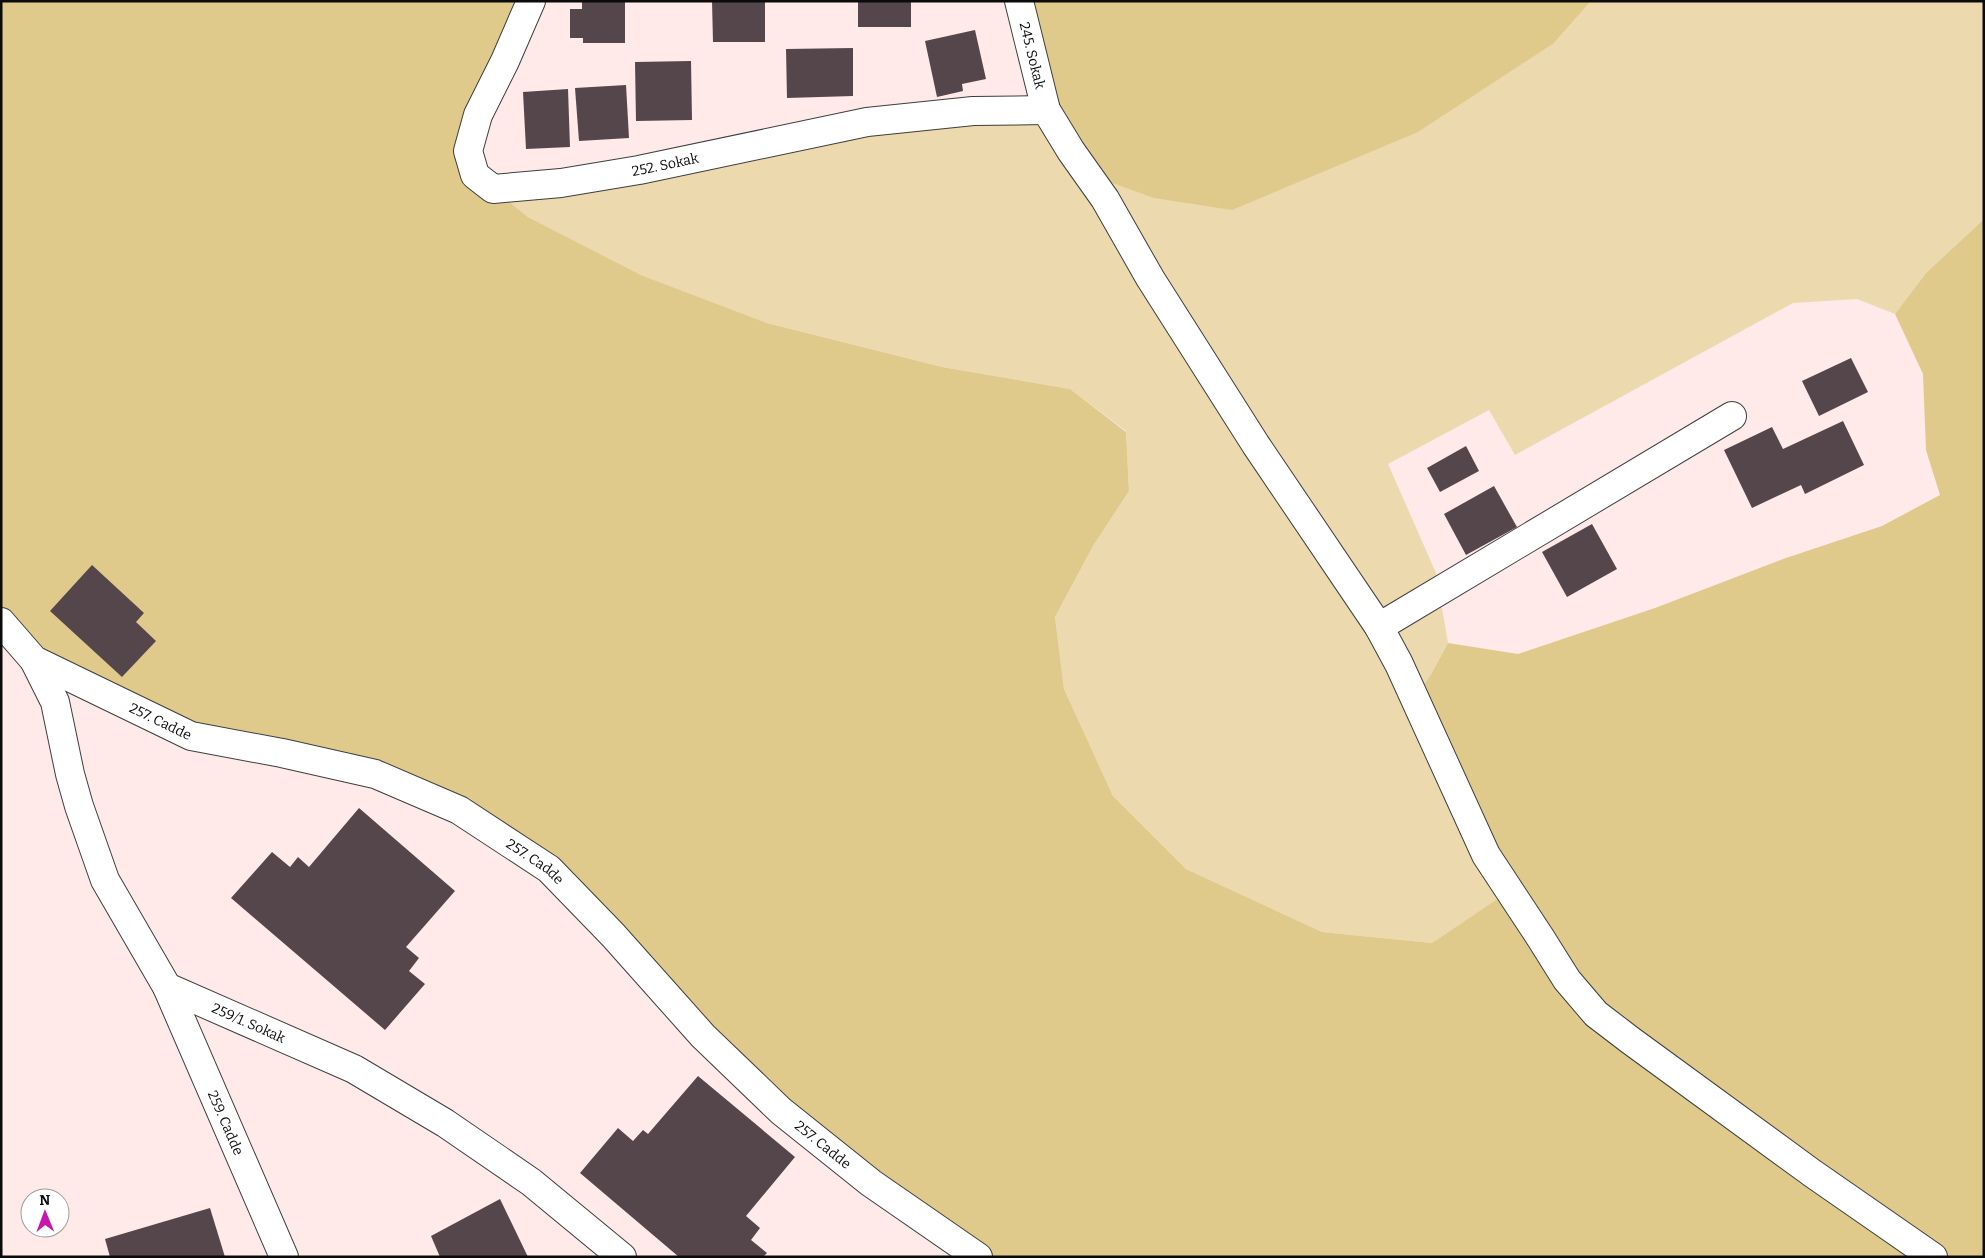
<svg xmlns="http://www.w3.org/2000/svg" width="1985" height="1258" font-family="Bitter,serif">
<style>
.green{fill:#edd9ae}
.forest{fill:#dfca8c}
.building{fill:#55464c}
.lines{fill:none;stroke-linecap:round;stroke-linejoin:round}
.minor-casing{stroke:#3e3e3e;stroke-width:30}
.minor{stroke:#fff;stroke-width:28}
.labels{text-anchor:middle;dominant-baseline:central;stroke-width:5;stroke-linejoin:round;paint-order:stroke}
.street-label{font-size:14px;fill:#0b0b0b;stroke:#fff}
</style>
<rect width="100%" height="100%" fill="#ffe9e9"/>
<!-- green -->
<polygon class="green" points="1591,1 1984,1 1984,219 1926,273 1895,314 1857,299 1793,303 1515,455 1489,410 1388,464 1436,573 1448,643 1430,676 1414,698 1509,891 1432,943 1322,932 1186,869 1113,796 1064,689 1055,617 1093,546 1129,491 1126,431 1070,389 942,367 767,323 641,275 528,217 493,189 757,146 1554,43"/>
<!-- forest -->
<g class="forest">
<polygon points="1,1 531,1 468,151 493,189 528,217 641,275 767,323 942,367 1070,389 1126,432 1129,491 1093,546 1055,617 1064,689 1113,796 1186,869 1322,932 1432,943 1509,891 1414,698 1430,676 1448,643 1518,654 1655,608 1783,559 1882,526 1940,495 1926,450 1923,374 1895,314 1926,273 1984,219 1984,1257 978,1257 871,1183 613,935 459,810 191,736 34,660 1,622"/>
<polygon points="1019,1 1591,1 1554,43 1418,132 1232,210 1154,198 1087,174 1071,151"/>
</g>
<!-- building -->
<g class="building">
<polygon points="582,1 625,1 625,43 583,43 583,38 570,38 570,9 582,9"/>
<polygon points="712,1 765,1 765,42 713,42"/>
<rect x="858" y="1" width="53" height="26"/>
<polygon points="975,30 986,79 962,84 963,91 937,97 925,41"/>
<polygon points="853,48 853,96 787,98 786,49"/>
<polygon points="691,61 692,120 636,121 635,62"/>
<polygon points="626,85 629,138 579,141 575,88"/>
<polygon points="568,89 570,147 526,149 523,92"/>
<polygon points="1851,358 1868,392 1819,416 1802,381"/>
<polygon points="1843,421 1864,465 1805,494 1801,485 1752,508 1724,450 1772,427 1783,449"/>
<polygon points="1466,446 1479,471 1440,492 1427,468"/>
<polygon points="1494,486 1517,527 1466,555 1444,514"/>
<polygon points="1592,524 1617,569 1567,597 1542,552"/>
<polygon points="92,565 144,613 136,622 156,641 122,677 50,611"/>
<polygon points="359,808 455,891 406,947 419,958 409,971 425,984 385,1030 231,898 272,852 290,867 298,857 309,867"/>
<polygon points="698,1076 795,1157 746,1216 760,1228 751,1240 767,1253 763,1257 679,1257 580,1173 618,1128 633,1141 643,1130 648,1134"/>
<polygon points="500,1199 528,1257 440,1257 431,1236"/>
<polygon points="210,1208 225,1257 110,1257 105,1239"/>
</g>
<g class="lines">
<defs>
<g id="minor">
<path id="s1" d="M531,1L505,61L478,115L468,151L475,175L493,189L561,183L639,170L867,122L973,111L1046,110"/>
<path id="s2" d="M1019,1L1046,110L1071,151L1105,199L1150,278L1256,445L1379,627L1399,664L1486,855L1540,937L1567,980L1596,1014L1630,1040L1812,1173L1933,1257"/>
<path id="s3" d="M1,622L34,660L191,736L282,753L375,774L459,810L549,869L613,935L703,1036L781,1111L871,1183L978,1257"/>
<polyline points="1379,627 1732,416"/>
<path id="s4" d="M34,660L55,702L70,774L79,806L105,880L167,987L354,1069L445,1123L531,1182L622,1257"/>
<path id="s5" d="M167,987L284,1257"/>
</g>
</defs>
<!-- minor casing -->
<use href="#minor" class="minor-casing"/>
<!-- minor -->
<use href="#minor" class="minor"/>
</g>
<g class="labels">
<!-- street labels -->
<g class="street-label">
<text stroke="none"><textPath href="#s2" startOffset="56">245. Sokak</textPath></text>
<text stroke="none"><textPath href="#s1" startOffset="385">252. Sokak</textPath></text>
<text stroke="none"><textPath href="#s3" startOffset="191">257. Cadde</textPath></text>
<text stroke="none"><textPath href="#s3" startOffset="596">257. Cadde</textPath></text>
<text stroke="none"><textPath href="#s4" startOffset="445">259/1. Sokak</textPath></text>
<text stroke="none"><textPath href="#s5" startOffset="148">259. Cadde</textPath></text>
<text stroke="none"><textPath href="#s3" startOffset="1001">257. Cadde</textPath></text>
</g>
</g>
<!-- border -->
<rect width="1985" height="1258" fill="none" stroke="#0b0b0b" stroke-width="5"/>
<!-- north arrow -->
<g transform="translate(45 1213) rotate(359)"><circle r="24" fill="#ffffff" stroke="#9d9d9d"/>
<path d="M0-4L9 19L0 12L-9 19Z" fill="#c816ae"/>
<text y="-8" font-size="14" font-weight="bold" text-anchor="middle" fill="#0b0b0b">N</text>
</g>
</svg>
